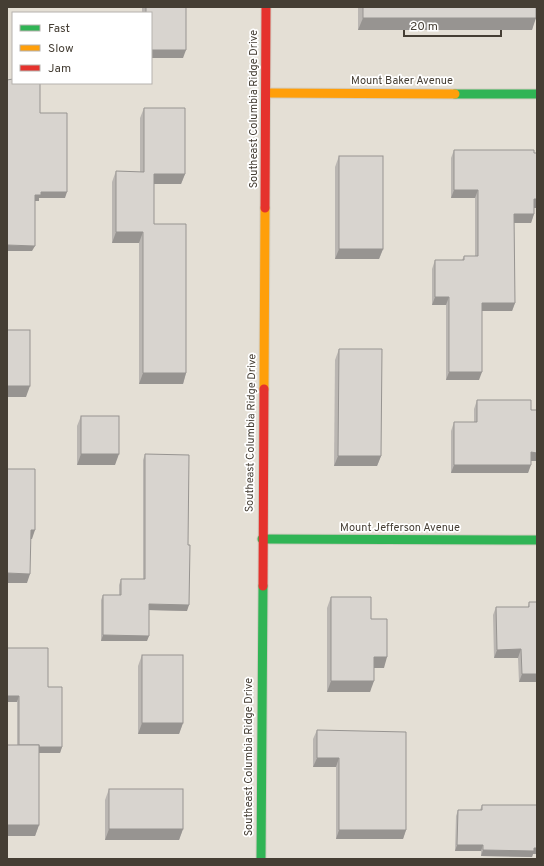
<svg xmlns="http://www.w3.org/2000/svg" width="544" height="866" font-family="Overpass,sans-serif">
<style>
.residential{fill:#e4dfd5;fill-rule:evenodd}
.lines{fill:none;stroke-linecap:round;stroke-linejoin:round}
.fast-casing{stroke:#d1ccc0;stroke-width:11}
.slow-casing{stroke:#d1ccc0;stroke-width:11}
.jam-casing{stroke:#d1ccc0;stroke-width:11}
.fast{stroke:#30b455;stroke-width:9}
.slow{stroke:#ff9f0a;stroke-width:9}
.jam{stroke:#e5322d;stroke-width:9}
.wall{fill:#bab6b2}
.shaded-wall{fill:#979491}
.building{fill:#d8d4cf;stroke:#979491}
.labels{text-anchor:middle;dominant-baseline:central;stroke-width:3.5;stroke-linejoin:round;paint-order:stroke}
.street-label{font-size:11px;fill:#453e34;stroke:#fff}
</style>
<rect width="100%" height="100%" fill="#f0ede8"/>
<!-- residential -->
<path class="residential" d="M7,7H537V859H7ZM13,13H151V83H13Z"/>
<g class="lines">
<defs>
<g id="fast">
<polyline points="455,94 537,94"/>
<polyline points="262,539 537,540"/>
<polyline points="261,859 263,586"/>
</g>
<g id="slow">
<polyline points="267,93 455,94"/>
<polyline points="264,389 265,208"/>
</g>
<g id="jam">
<polyline points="265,208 266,7"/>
<polyline points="263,586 264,389"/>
</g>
</defs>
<!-- fast casing -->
<use href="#fast" class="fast-casing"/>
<!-- slow casing -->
<use href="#slow" class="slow-casing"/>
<!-- jam casing -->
<use href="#jam" class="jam-casing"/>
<!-- fast -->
<use href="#fast" class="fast"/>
<!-- slow -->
<use href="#slow" class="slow"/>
<!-- jam -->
<use href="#jam" class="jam"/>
</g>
<!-- wall -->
<g class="wall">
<polygon points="142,7 186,7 183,58 151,58 151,13 142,13"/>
<polygon points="358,7 536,7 532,30 358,30"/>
<polygon points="144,108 185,174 181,184 154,184 154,224 186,373 183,384 139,384 139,243 112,243 112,182 116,171 140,172 140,118"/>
<polygon points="454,150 537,208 534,208 534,214 531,223 514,223 515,303 512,311 482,311 479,380 446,380 446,305 432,305 432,269 435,260 462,260 464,256 475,256 475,198 451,198 451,158"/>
<polygon points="339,156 383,249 379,259 335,259 335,167"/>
<polygon points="339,349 381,456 377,466 334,466 335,360"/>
<polygon points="477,400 531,410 537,410 537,461 531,461 528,473 451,473 451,431 454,422 474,422 474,409"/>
<polygon points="81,416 115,465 77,465 77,426"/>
<polygon points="145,454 188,545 187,611 149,610 147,641 101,641 101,600 103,595 119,595 119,585 121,579 143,579 143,460"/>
<polygon points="331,597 371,619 384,668 374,668 370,692 327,692 327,608"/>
<polygon points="529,602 537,682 519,682 518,658 494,658 493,615 496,607 528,607"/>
<polygon points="7,648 48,687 62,747 60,753 39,753 39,825 35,836 7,836 17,745 17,702 7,702"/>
<polygon points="142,655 183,723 179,734 138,734 138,666"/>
<polygon points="317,730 406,830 403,839 336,839 336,767 313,767 313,739"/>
<polygon points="109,789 183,829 179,840 105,840 105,800"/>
<polygon points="482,805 537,854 533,854 532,857 481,856 481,851 455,851 456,816 458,810 480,810"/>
</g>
<!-- shaded-wall -->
<g class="shaded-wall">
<polygon points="363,18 536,18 532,30 358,30"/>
<polygon points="151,50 186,50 183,58 151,58"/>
<polygon points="154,174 185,174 181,184 150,184"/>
<polygon points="454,190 478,190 475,198 451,198"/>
<polygon points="41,192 67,192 65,198 39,198 39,201 33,201 35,195"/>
<polygon points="534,199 537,199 537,208 531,208"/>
<polygon points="514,214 534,214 531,223 511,223"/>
<polygon points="116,232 143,232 139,243 112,243"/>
<polygon points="7,245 35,246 32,251 7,251"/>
<polygon points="339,249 383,249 379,259 335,259"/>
<polygon points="435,297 449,297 446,305 432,305"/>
<polygon points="482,303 515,303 512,311 479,311"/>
<polygon points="449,372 482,372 479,380 446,380"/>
<polygon points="143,373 186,373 183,384 139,384"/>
<polygon points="7,386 30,386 26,397 7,397"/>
<polygon points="531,452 537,453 537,461 528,461"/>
<polygon points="81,454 119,454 115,465 77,465"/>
<polygon points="338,456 381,456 377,466 334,466"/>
<polygon points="454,465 531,465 528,473 451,473"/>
<polygon points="31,530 35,530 32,539 28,539"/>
<polygon points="7,573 30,574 27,583 7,583"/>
<polygon points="149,604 189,605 187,611 147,610"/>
<polygon points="103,635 149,636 147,641 101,641"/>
<polygon points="521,649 518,658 494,658 497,650"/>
<polygon points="374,657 387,657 384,668 370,668"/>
<polygon points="522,674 537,674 537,682 519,682"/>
<polygon points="331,681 374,681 370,692 327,692"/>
<polygon points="7,696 19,696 17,702 7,702"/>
<polygon points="142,723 183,723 179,734 138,734"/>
<polygon points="19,747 62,747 60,753 17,753"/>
<polygon points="317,758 339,758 336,767 313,767"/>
<polygon points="7,825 39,825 35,836 7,836"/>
<polygon points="109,829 183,829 179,840 105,840"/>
<polygon points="339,830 406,830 403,839 336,839"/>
<polygon points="457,845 483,845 481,851 455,851"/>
<polygon points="534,848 537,848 537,854 533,854 532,857 481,856 483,850"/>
</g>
<!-- building -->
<g class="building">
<polygon points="146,7 186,7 186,50 151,50 151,13 146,13"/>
<rect x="363" y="7" width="173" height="11"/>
<polygon points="13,79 13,83 40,83 40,113 67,113 67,192 41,192 41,195 35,195 35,246 7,245 7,80"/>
<polygon points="144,108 185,108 185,174 154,174 154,224 186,224 186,373 143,373 143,232 116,232 116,171 144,172"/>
<polygon points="454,150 534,150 534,153 537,153 537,199 534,199 534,214 514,214 515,303 482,303 482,372 449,372 449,297 435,297 435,260 464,260 464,256 478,256 478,190 454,190"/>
<rect x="339" y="156" width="44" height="93"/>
<rect x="7" y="330" width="23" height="56"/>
<polygon points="339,349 382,349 381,456 338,456"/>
<polygon points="477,400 531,400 531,410 537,410 537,453 531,452 531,465 454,465 454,422 477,422"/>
<rect x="81" y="416" width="38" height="38"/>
<polygon points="145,454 189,455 188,545 190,545 189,605 149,604 149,636 103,635 103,595 121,595 121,579 145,579"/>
<polygon points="7,469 35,469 35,530 31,530 30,574 7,573"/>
<polygon points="331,597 371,597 371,619 387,619 387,657 374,657 374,681 331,681"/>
<polygon points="529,602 537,602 537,674 522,674 521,649 497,650 496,607 529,607"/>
<polygon points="7,648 48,648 48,687 62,687 62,747 39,747 39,745 19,745 19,696 7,696"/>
<rect x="142" y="655" width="41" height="68"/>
<polygon points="317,730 406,732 406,830 339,830 339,758 317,758"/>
<rect x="7" y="745" width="32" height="80"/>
<rect x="109" y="789" width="74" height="40"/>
<polygon points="482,805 537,805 537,848 534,848 534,851 483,850 483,845 457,845 458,810 482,810"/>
</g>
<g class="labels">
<!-- street labels -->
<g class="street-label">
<text x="402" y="81">Mount Baker Avenue</text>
<text transform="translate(254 109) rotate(-90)">Southeast Columbia Ridge Drive</text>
<text transform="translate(251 433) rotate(-89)">Southeast Columbia Ridge Drive</text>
<text x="400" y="528">Mount Jefferson Avenue</text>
<text transform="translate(249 757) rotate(-90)">Southeast Columbia Ridge Drive</text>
</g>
</g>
<!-- border -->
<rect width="544" height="866" fill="none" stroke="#453e34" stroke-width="16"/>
<!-- legend -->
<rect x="12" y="12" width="140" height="72" fill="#ffffff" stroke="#b5b2ae"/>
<rect x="20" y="25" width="20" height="6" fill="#30b455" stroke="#b5b2ae"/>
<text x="48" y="32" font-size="12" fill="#453e34">Fast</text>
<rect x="20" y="45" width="20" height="6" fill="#ff9f0a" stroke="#b5b2ae"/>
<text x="48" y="52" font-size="12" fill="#453e34">Slow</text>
<rect x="20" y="65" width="20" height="6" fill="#e5322d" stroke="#b5b2ae"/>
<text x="48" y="72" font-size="12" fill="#453e34">Jam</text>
<!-- scale -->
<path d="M404 30v6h97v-6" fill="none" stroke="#453e34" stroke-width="2"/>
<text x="410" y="30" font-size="12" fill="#453e34" stroke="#ffffff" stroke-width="3" paint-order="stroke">20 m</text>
</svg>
